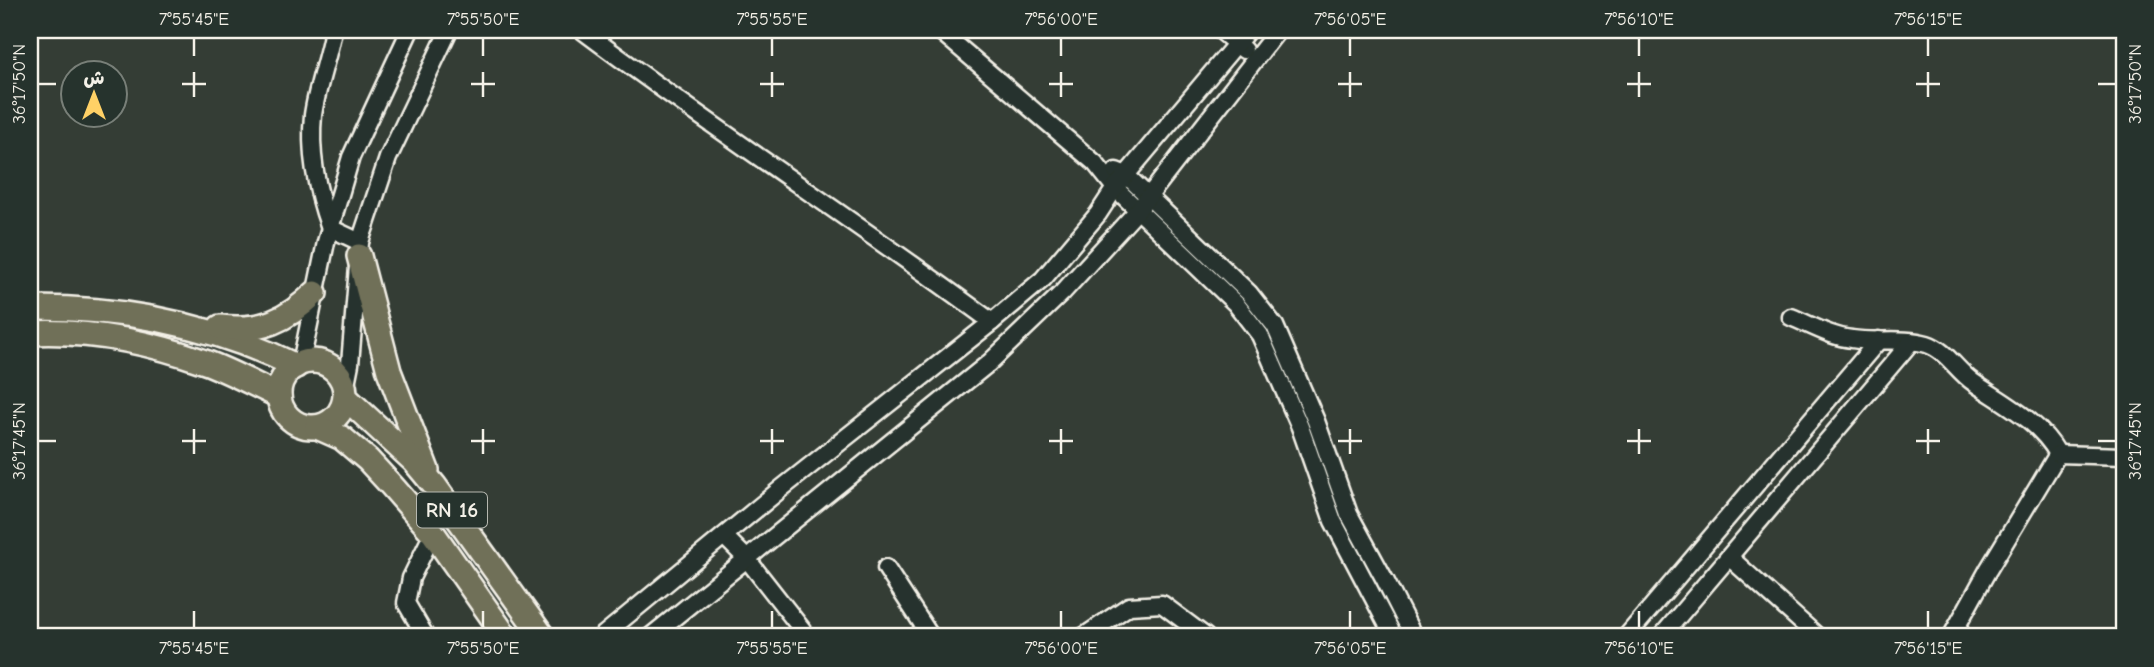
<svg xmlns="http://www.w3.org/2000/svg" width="2154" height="667" font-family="'Comic Neue','Playpen Sans Arabic',sans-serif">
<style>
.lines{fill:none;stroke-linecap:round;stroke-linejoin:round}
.minor-casing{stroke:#f4f1e8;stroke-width:21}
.highway-casing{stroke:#f4f1e8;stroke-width:28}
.minor{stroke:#26332d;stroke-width:16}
.highway{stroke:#706f59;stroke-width:23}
.ticks{fill:none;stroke:#f4f1e8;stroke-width:2.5}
.labels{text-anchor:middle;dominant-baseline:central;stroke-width:6;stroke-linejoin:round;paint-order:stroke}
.shield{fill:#26332d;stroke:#b6b8b0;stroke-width:2}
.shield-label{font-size:21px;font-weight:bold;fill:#f4f1e8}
.neatline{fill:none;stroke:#f4f1e8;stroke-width:2.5}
.ticks-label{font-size:18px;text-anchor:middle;fill:#f4f1e8}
</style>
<rect width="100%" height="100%" fill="#343d35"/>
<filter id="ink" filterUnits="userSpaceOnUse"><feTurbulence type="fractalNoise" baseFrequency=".0143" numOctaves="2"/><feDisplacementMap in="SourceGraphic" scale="14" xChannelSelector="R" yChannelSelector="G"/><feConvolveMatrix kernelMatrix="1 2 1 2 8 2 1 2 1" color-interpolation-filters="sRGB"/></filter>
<g filter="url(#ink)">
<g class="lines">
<defs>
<g id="minor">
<path d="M333,30C328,58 317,86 313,115C309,154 317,192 330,228L360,242"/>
<path d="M582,30C716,131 857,222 992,322"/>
<polyline points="939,30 1095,163 1115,188 1236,304 1260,335 1300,427 1333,521 1394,637"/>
<polyline points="1220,30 1244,50"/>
<polyline points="1116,171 1126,175 1249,293 1275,326 1316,421 1349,514 1385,580 1414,637"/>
<path d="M1791,317C1811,325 1831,337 1852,339C1876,343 1903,337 1927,344C1946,350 1957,371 1973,382C2003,403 2039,420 2058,454L1988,570L1951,637"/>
<polyline points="301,363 326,242 351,157 410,30"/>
<polyline points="345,389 350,364 360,242 388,158 449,30"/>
<polyline points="2058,454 2124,456"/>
<polyline points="724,536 747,559 808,637"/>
<polyline points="1729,557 1818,637"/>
<polyline points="886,568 931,637"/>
<polyline points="426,637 406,603 411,578 433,533"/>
<polyline points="601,637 782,488 992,322 1043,279 1098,214 1115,188 1248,30"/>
<polyline points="650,637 989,363 1062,293 1138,210 1278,30"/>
<polyline points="1083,637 1129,606 1162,604 1206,637"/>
<polyline points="1626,637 1879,340"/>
<polyline points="1661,637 1911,342"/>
</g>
<g id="highway">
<polyline points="359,256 389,371 427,470"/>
<path d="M30,308C124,307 211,324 296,366"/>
<path d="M220,327C261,332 286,321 315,293"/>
<path d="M30,333C89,330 149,342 205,362C230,371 255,385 279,396"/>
<circle cx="312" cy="394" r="33"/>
<polyline points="345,397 414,461 434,485 543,637"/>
<polyline points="317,427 342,438 368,460 392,486 433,533 506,637"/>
</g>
</defs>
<!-- minor casing -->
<use href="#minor" class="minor-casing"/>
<!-- highway casing -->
<use href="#highway" class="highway-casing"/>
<!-- minor -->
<use href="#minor" class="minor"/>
<!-- highway -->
<use href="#highway" class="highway"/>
</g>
</g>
<!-- ticks -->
<path class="ticks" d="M194,38V56M483,38V56M772,38V56M1061,38V56M1350,38V56M1639,38V56M1928,38V56M194,72V97M483,72V97M772,72V97M1061,72V97M1350,72V97M1639,72V97M1928,72V97M38,84H56M182,84H206M471,84H495M760,84H784M1049,84H1073M1338,84H1362M1627,84H1651M1916,84H1940M2098,84H2116M194,429V454M483,429V454M772,429V454M1061,429V454M1350,429V454M1639,429V454M1928,429V454M38,441H56M182,441H206M471,441H495M760,441H784M1049,441H1073M1338,441H1362M1627,441H1651M1916,441H1940M2098,441H2116M194,611V628M483,611V628M772,611V628M1061,611V628M1350,611V628M1639,611V628M1928,611V628"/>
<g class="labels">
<!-- shield labels -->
<rect class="shield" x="417" y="492.5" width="70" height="35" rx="5"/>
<g class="shield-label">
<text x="452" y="510">RN 16</text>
</g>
</g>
<!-- margin -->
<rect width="2154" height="667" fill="none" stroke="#26332d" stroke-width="77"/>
<!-- north arrow -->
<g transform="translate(94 94)"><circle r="33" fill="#26332d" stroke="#787f78" stroke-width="2"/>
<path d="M0-5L12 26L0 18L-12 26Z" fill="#ffd166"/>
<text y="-10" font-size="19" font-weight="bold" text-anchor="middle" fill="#f4f1e8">ش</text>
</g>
<rect x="38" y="38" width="2078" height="590" class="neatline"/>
<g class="ticks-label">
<text x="194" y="25">7°55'45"E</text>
<text x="483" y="25">7°55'50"E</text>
<text x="772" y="25">7°55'55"E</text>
<text x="1061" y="25">7°56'00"E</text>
<text x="1350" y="25">7°56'05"E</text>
<text x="1639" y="25">7°56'10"E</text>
<text x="1928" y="25">7°56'15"E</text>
<text transform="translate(19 84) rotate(-90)" y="6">36°17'50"N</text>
<text transform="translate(2135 84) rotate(-90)" y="6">36°17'50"N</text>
<text transform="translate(19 441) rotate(-90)" y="6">36°17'45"N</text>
<text transform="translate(2135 441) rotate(-90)" y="6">36°17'45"N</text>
<text x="194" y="654">7°55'45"E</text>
<text x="483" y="654">7°55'50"E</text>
<text x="772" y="654">7°55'55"E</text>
<text x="1061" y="654">7°56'00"E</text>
<text x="1350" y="654">7°56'05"E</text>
<text x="1639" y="654">7°56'10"E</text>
<text x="1928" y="654">7°56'15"E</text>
</g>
</svg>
